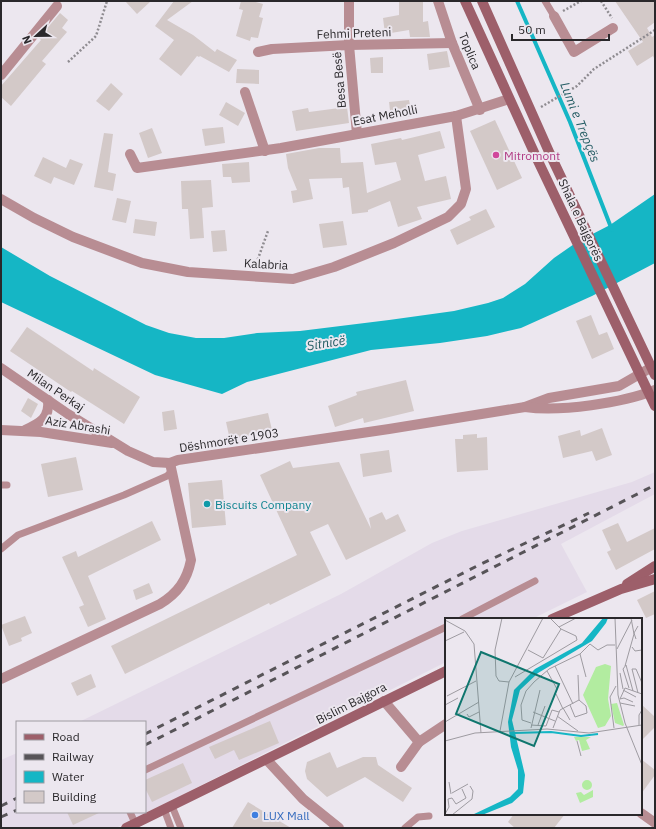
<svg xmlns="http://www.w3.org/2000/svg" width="656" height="829" font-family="'IBM Plex Sans',sans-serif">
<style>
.built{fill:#e4dbe9}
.water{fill:#15b6c5}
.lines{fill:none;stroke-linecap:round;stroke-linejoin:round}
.stream{stroke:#15b6c5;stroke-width:4}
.building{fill:#d3c9c8}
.path{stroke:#8f8c91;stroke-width:2.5;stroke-dasharray:2 2;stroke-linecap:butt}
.lane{stroke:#b88d93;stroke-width:7}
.street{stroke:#b88d93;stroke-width:10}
.secondary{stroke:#9d5f6a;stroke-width:10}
.rail{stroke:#575458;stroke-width:3;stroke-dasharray:7 7;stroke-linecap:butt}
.hotel-dot{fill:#d1479c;stroke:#ece7ef;stroke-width:1.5}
.culture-dot{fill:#0f9aa8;stroke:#ece7ef;stroke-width:1.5}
.shop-dot{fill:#3f7fe0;stroke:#ece7ef;stroke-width:1.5}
.labels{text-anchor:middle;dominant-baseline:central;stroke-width:4;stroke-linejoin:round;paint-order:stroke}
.street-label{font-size:12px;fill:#2a282b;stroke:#ece7ef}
.hotel-label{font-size:12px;fill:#b23c85;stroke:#ece7ef;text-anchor:start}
.culture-label{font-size:12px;fill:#0d838f;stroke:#ece7ef;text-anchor:start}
.shop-label{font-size:12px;fill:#366cbe;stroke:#ece7ef;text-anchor:start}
.water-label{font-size:13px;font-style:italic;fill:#255d64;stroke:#ece7ef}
.inset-river{fill:none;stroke:#15b6c5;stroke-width:2}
.inset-road{fill:none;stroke:#9e9ba1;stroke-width:1}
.view{fill:#0f766e;fill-opacity:0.15;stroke:#0f766e;stroke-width:2}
.inset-edge{fill:none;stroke:#2a282b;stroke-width:2}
</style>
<rect width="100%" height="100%" fill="#ece7ef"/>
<!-- built -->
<polygon class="built" points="655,472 655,494 561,544 587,592 532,619 446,619 446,662 116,828 1,828 1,760 17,753 17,812 145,812 145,722 79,722 341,594 432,543 462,531 632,482"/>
<!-- water -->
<polygon class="water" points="655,194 655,263 592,296 521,328 487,336 440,343 371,350 247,382 222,394 155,375 1,302 1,247 50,276 146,325 169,333 196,338 224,338 257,333 300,331 389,320 454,311 488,303 503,298 525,284 554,258 577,242 610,225"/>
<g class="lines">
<!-- stream -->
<polyline class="stream" points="517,1 570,122 612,230"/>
</g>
<!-- building -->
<g class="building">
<polygon points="125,1 151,1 137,14"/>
<polygon points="174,1 193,1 167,20 193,35 215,52 217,49 237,60 229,72 200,56 199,57 197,56 181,76 159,59 174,40 155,26"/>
<polygon points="241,1 252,1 263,4 259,17 263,18 258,38 251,37 250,41 236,36 243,10 239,9"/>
<polygon points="399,1 423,1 423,22 428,21 430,37 410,37 409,30 385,34 383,18 399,15"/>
<polygon points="615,1 655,1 655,22 647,28 652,37 655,35 655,60 653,56 637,66 628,51 643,42"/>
<polygon points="60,13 68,20 62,28 67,32 42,61 46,64 11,106 1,97 1,86 41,40 39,38"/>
<polygon points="447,51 450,67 429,70 427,54"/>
<polygon points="383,57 383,73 371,73 370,58"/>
<polygon points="237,69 259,70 259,84 236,83"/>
<polygon points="111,83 123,94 109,111 96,101"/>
<polygon points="409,100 412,116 391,119 389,102"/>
<polygon points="226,102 245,113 238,126 219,115"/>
<polygon points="347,107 349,123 296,131 292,111 308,108 309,112"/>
<polygon points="495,120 522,178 497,190 470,131"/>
<polygon points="223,127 225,143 205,146 202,129"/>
<polygon points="152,128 162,153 148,158 139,133"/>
<polygon points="440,131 445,148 418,155 425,181 446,176 451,199 417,207 422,219 398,227 390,201 368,210 368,212 352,214 349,187 343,188 342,178 309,179 313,199 293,203 291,191 297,190 288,168 286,154 319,148 340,148 341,163 363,162 367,193 401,180 396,162 375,165 371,144 401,138 402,140"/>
<polygon points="104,133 113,134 108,172 116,174 113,191 94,187"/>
<polygon points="43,157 66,168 70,159 83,164 74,185 54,177 51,184 34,176"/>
<polygon points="249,162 250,182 232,183 231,177 223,177 222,164"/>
<polygon points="211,180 213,207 202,208 204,238 190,239 188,209 182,209 181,181"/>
<polygon points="117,198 131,201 126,223 112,220"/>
<polygon points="486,209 495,227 457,245 450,230 471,220 469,217"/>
<polygon points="135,219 157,222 155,236 133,233"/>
<polygon points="343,221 347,245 323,248 319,224"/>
<polygon points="225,230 227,251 213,252 211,231"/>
<polygon points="591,315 599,335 607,332 614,349 592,359 576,321"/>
<polygon points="27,327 93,371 94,368 140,397 124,424 72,391 71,392 10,351"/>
<polygon points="406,380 414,411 364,423 363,418 335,427 328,406 357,395 356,392"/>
<polygon points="28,398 38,404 31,418 21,411"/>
<polygon points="174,410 177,429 164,431 162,412"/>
<polygon points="268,413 272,430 230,440 226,422"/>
<polygon points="602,428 612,455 596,461 592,451 563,458 558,436 580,430 581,436"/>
<polygon points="477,434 477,438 487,437 488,470 457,472 455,439 463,439 463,435"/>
<polygon points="389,450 392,472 363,477 360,454"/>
<polygon points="76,457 83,490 48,497 41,464"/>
<polygon points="290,461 293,468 339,462 371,529 369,518 382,512 386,520 398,514 406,531 346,560 328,524 310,532 331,575 270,605 269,603 125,674 111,646 297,555 260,475"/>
<polygon points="222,480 226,525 192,528 188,483"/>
<polygon points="152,521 161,540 88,576 106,619 88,627 79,607 84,605 62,557 76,551 78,557"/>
<polygon points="618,523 627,542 655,528 655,549 616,570 607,552 611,550 602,530"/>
<polygon points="149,583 153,593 136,600 133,590"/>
<polygon points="655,591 655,614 646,618 637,600"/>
<polygon points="25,616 32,633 21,638 22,641 9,646 1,625"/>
<polygon points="91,674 96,687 77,696 71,683"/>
<polygon points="641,704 655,717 655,727 641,741"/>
<polygon points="270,721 279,743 239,760 234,750 215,759 209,747"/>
<polygon points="330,752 337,768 363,757 376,757 378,765 412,788 403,802 365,777 327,797 307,779 305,771 307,762"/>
<polygon points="641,759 655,770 655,775 641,794"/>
<polygon points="183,763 192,783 152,802 145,788 145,780"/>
<polygon points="248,802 291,828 232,828"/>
<polygon points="67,812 101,812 73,825"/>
<polygon points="514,814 565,814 554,828 515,828 508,822"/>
</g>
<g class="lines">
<!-- path -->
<g class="path">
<polyline points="601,1 612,18"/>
<polyline points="563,11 581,1"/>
<polyline points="68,62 96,36 107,1"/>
<polyline points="541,107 577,86 594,69 655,30"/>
<polyline points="255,267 268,231"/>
</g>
<!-- lane -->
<g class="lane">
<polyline points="545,1 554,16"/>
<polyline points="1,485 7,485"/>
<polyline points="1,549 18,535 124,495 167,476 172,471"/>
<polyline points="462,619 535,581"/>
<polyline points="145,770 446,627"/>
<polyline points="172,806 181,828"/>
<polyline points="164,809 171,828"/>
<polyline points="130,812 135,823"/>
<polyline points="405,828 418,817 429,816"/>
</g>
<!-- street -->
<g class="street">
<polyline points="349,1 349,45 357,134"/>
<polyline points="438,1 452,43 480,110"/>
<polyline points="554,16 574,52 613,28"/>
<polyline points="258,52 272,49 349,45 452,43"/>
<polyline points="1,75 57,6"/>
<polyline points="245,92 265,151"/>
<polyline points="130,154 137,168 281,148 456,116 509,99"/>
<polyline points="1,199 34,218 73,237 142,263 188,272 293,279 334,267 394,243 448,217 461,204 466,189 456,116"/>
<polyline points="1,368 68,414 128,451 153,462 170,463 178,460 389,429 525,407 549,398 619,386 652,367"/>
<path d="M525,407C560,412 623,403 655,390"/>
<polyline points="1,430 41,432 112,443"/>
<path d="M25,430C40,423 50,418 48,400"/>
<path d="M1,679L160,604C178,593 187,580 191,560L170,463"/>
<polyline points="384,701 419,742 401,767"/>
<polyline points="419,742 446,724"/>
<polyline points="267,760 303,799 339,828"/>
<polyline points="641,813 655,823"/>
</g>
<!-- secondary -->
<g class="secondary">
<polyline points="465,1 538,161 655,406"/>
<polyline points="482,1 550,154 655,375"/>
<polyline points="627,584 655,566"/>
<polyline points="552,619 621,589 655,579"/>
<polyline points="126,828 446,671"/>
</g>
<!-- rail -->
<g class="rail">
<polyline points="145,734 477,566 589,513"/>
<polyline points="145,745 655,485"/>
<polyline points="1,806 17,798"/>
<polyline points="1,817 17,810"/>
</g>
</g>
<!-- markers -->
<circle class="hotel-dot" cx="496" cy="155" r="4"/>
<circle class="culture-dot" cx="207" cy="504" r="4"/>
<circle class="shop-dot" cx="255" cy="815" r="4"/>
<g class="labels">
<!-- street labels -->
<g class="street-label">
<text transform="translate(354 33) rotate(-2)">Fehmi Preteni</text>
<text transform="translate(470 51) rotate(68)">Toplica</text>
<text transform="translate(339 80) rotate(-95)">Besa Besë</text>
<text transform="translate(385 115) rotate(-11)">Esat Meholli</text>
<text transform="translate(581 220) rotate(65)">Shala e Bajgorës</text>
<text transform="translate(266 264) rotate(3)">Kalabria</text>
<text transform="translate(56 390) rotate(34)">Milan Perkaj</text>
<text transform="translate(78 425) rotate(9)">Aziz Abrashi</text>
<text transform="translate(229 440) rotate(-9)">Dëshmorët e 1903</text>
<text transform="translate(351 703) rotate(-27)">Bislim Bajgora</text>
</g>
<!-- hotel labels -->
<g class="hotel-label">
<text x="504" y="155">Mitromont</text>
</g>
<!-- culture labels -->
<g class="culture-label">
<text x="215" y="504">Biscuits Company</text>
</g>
<!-- shop labels -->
<g class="shop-label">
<text x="263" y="815">LUX Mall</text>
</g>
<!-- water labels -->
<g class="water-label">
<text transform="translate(580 122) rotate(68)">Lumi e Trepçës</text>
<text transform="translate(326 343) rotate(-9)">Sitnicë</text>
</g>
</g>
<!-- overview -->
<g transform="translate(445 618)">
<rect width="197" height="197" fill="#ece7ef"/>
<path d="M160,46L166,48L163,81L166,98L160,108L153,110L138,77L151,49ZM172,85L179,107L178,108L170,105L166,86ZM129,119H146L141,122L145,131L137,133L134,122L131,123ZM137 167a5 5 0 1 1 10 0a5 5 0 1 1-10 0ZM148,172V179L135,185L131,175L136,174L139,177Z" fill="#b2eca0"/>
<path d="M158,0H163L161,5L147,23L93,55L75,72L67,102L80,157L78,175L67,185L37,197H27L65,179L73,171V152L66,129L63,104L69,72L90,51L137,25Z" fill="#15b6c5"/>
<path class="inset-river" d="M69,115L106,114L136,118L153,116"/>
<path class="inset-road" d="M57,0L50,32L51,58L54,63L64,64M170,0L173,77L180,105L197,147M0,2L20,13L29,26L36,115M114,9L131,0M191,21L189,15L193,8M0,23L19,14M187,29L190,33L197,32M172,31L187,2M83,32L98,40L116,11M135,36L141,59M110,48L128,86M180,48L189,16L186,0M102,53L112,71M175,55L178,71M70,59L132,22L131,18L116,11L105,0M184,70L178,51L181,47L188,73M178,72L191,79M193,75L187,51H191L197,65M111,76L118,91M2,78L31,63M165,79L169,110M165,79L171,68M175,81L180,70L197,76M175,81L179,80L188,84M175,85L190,88M0,87L13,80M125,87L130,99L142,95L141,88L134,82M118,90L125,102M88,94L110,103M22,96L24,99L34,94M112,98L133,113M0,104L34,84M86,105L77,102L76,87L81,73L89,64L104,51L135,36L145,26L153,32L162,27H170M86,107L101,108L107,92L114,94M93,107L100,88M194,107V97L197,92M86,110L95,72M108,110L115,92L134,82L133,57M55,113L64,64L98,0M0,123L30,115L102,111L144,115L197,107M132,123L136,138M4,164L6,176M7,175L23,166M0,196L4,189L3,181L7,180L11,186L21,180L17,171M7,197L27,181L28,173L25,168"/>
<path class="view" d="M36,34L114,66L89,128L11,96Z"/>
<rect width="197" height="197" class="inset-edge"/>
</g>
<!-- border -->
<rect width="656" height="829" fill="none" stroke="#2a282b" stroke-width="4"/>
<!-- legend -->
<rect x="16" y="721" width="130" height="92" fill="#ece7ef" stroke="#9e9ba1"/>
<rect x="24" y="734" width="20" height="6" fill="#9d5f6a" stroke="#9e9ba1"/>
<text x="52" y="741" font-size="12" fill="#2a282b">Road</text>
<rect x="24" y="754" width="20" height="6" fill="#575458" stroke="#9e9ba1"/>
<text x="52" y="761" font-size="12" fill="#2a282b">Railway</text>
<rect x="24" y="771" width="20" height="12" fill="#15b6c5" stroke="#9e9ba1"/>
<text x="52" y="781" font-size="12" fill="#2a282b">Water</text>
<rect x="24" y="791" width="20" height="12" fill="#d3c9c8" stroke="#9e9ba1"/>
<text x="52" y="801" font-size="12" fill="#2a282b">Building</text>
<!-- north arrow -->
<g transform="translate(36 36) rotate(248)" stroke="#ece7ef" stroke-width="3" paint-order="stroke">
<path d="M0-3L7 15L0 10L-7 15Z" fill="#2a282b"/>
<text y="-6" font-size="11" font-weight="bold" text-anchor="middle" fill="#2a282b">N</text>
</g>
<!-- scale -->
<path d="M512 34v6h97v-6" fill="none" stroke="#2a282b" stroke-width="2"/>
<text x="518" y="34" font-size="12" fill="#2a282b" stroke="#ece7ef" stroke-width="3" paint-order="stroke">50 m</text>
</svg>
